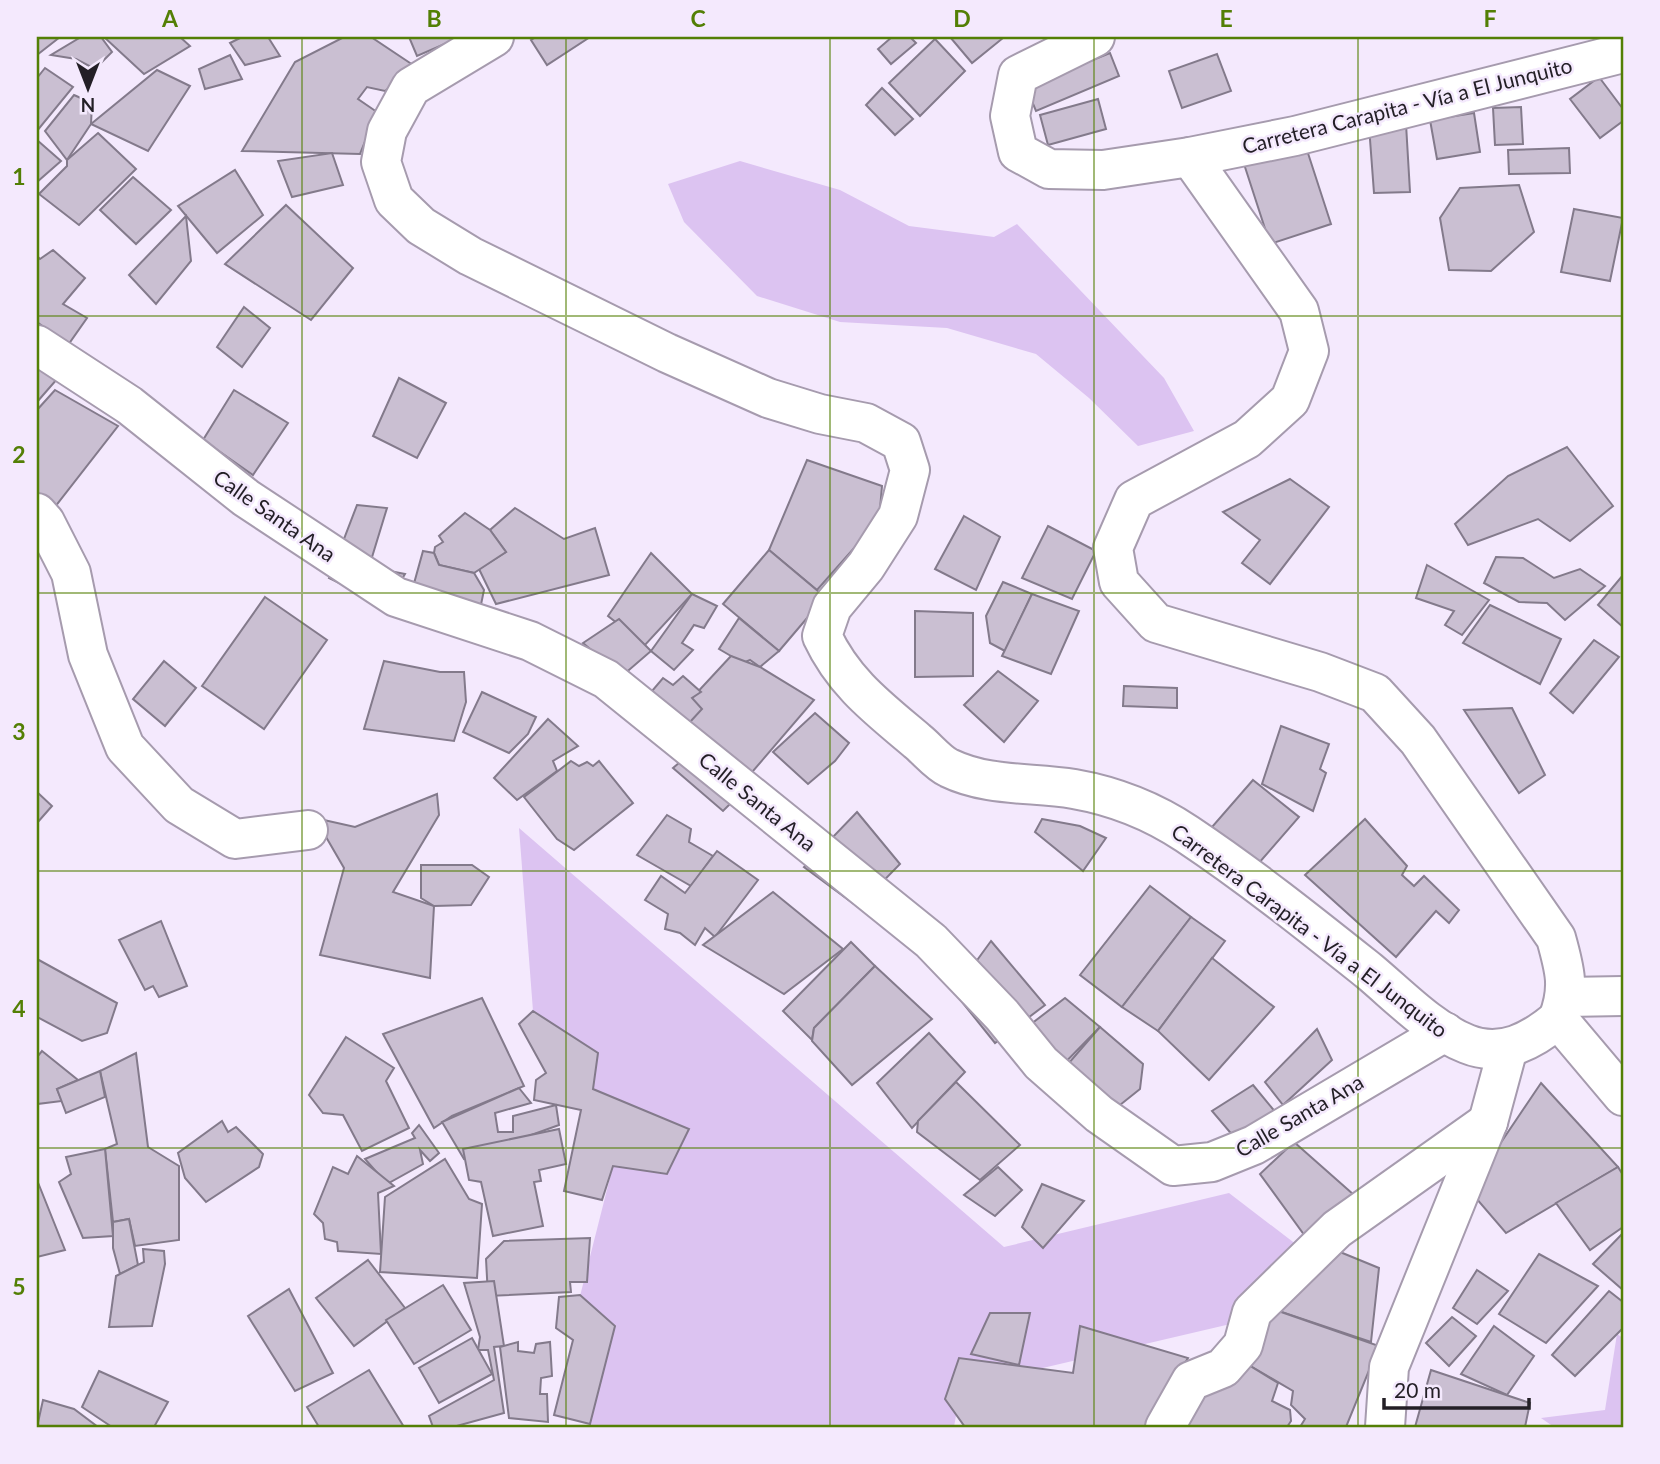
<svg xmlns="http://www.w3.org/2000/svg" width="1660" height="1464" font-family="Lato,sans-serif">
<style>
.green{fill:#dcc3f1}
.building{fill:#cabfd2;stroke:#837a8b;stroke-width:2}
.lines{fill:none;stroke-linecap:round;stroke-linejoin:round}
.street-casing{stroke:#a69bae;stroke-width:42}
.street{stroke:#fff;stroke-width:38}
.grid{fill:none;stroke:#537f05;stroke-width:2;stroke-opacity:0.55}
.labels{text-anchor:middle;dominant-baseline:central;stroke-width:5;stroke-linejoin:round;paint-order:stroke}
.street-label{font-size:21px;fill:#231f26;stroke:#f4e9fd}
.neatline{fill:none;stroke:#537f05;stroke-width:2.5}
.grid-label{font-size:23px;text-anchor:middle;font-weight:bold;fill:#537f05}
</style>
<rect width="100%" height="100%" fill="#f4e9fd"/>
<!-- green -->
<g class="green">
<polygon points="740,161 840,190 909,226 994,237 1017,224 1164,378 1194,431 1138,446 1089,398 1036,354 947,328 840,322 757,296 684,222 668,184"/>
<polygon points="519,828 1004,1247 1229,1193 1297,1245 1239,1322 961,1387 954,1427 589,1427 615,1326 578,1304 613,1166 667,1174 689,1130 593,1089 598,1053 533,1011"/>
<polygon points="1617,1334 1623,1338 1623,1427 1554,1427 1541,1418 1605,1410"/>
</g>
<!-- building -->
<g class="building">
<polygon points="37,37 60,37 37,55"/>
<polygon points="81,37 101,37 112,52 95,69 76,59 51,55"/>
<polygon points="104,37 180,37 190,46 144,74"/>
<polygon points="242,37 268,37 280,56 245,65 230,43"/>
<polygon points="344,37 371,37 416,67 385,91 367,87 358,99 377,112 360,154 242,151 295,62"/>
<polygon points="409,37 461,37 417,56"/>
<polygon points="536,37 590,37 547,65 531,40"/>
<polygon points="892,37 910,37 916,43 891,64 878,49"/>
<polygon points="950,37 1002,37 1003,38 972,63"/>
<polygon points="935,39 965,71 920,116 889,83"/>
<polygon points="1110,53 1119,76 1036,111 1026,87"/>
<polygon points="1217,54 1231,91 1182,108 1169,71"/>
<polygon points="230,55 242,79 205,89 199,69"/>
<polygon points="45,68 73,87 37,131 37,78"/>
<polygon points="157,70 190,86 148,151 91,124"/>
<polygon points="1599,77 1623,109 1623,121 1600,138 1570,99"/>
<polygon points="882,88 913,119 895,135 866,105"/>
<polygon points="74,95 92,103 91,124 67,160 45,131"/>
<polygon points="1098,99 1106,129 1048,145 1040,115"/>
<polygon points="1521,107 1523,144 1495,145 1493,108"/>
<polygon points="1474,113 1480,152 1437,159 1430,120"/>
<polygon points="1406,124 1410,192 1374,193 1369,126"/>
<polygon points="98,133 136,169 79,225 39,194 67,166 67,160"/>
<polygon points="37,140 61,161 37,182"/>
<polygon points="1305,144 1331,224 1270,244 1244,164"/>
<polygon points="1569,148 1570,173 1509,174 1508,150"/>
<polygon points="332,153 343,185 292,197 278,161"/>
<polygon points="235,170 263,215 217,253 178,206"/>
<polygon points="133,177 171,210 136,244 100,210"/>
<polygon points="1519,185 1534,232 1491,271 1449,270 1440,218 1460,188"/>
<polygon points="286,205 353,268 311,320 225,264"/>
<polygon points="1574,209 1623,218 1610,281 1561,272"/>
<polygon points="186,216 191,261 156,304 129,275"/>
<polygon points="53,250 85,278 63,304 87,318 68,345 37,322 37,256 40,259"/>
<polygon points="244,307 270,328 242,367 217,347"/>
<polygon points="37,365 58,378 37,402"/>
<polygon points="399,378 446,403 417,458 373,436"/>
<polygon points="55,390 118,426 51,512 37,495 37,410"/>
<polygon points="234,390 288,423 253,475 203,440"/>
<polygon points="1567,447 1613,506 1570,541 1538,519 1468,545 1455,524 1508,476"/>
<polygon points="807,460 882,486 879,520 817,590 769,550"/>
<polygon points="1290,479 1329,507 1270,584 1242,563 1260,540 1223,512"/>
<polygon points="357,505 387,508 369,567 405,574 386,606 329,578"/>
<polygon points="515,508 564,539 595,528 609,575 496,604 479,569 506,552 490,530"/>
<polygon points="465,513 490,530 506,552 474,573 439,565 434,553 435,547 443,542 439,536"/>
<polygon points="964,516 1000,537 976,590 935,569"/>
<polygon points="1048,526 1096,551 1072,599 1022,578"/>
<polygon points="769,550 825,597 779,651 723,604"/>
<polygon points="423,551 434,553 439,565 474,573 484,590 476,629 405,616"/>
<polygon points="651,553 692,594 645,645 608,616"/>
<polygon points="1496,557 1523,558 1554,578 1580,569 1605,586 1565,620 1547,603 1519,602 1484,583"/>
<polygon points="1427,565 1489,600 1462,635 1445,625 1454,611 1416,598"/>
<polygon points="1623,575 1623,627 1598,605"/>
<polygon points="1003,582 1032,594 1005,651 990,643 986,616"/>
<polygon points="692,594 717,606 704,628 694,625 682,643 693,650 674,670 651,651"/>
<polygon points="1032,594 1079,611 1051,674 1002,656"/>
<polygon points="265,597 327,640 264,729 202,686"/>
<polygon points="1490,605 1561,639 1540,684 1463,643"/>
<polygon points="915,611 973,613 973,676 915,677"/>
<polygon points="739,618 779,651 760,667 750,660 743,663 719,649"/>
<polygon points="619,619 651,651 622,676 583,643"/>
<polygon points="1594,640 1619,657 1573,713 1550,693"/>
<polygon points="731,656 760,667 814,700 741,785 682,742 692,698"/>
<polygon points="164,661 196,688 165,726 133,699"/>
<polygon points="384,661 440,672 464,672 466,702 454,741 364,729"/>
<polygon points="998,671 1038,701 1004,742 964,705"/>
<polygon points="683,676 701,692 692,698 702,709 678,735 641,704 663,678 673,685"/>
<polygon points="1124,686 1177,688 1177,708 1123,706"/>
<polygon points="482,692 536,717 528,734 509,753 463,732"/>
<polygon points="1512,708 1545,775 1519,793 1464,710"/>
<polygon points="815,713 849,743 835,761 808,784 773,752"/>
<polygon points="548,719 578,746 553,761 557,771 517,800 494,778"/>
<polygon points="1281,726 1329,744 1320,769 1326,773 1313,811 1262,784"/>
<polygon points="693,751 741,793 723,811 673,768"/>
<polygon points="571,761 579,766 587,762 593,766 599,761 633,803 574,850 557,839 524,797"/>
<polygon points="1253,780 1299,817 1244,880 1198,843"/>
<polygon points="37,792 52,806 37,823"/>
<polygon points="437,794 439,815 393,892 434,906 430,978 320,955 344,868 315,818 355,827"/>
<polygon points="857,812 900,864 858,907 804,867"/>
<polygon points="667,815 691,829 689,842 713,856 691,886 637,855"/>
<polygon points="1042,819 1080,826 1106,838 1083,871 1035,832"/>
<polygon points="1365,819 1407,866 1402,875 1414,886 1424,876 1459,910 1449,923 1436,911 1396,957 1305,875"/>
<polygon points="717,851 758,880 715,937 705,928 695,945 680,933 665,929 668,914 645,900 661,876 685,893"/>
<polygon points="421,865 472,865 489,877 471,905 434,906 421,898"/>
<polygon points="1150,886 1191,917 1122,1007 1080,975"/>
<polygon points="773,892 843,949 784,994 703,945"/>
<polygon points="1191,917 1225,941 1158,1031 1122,1007"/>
<polygon points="161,921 187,986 159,997 153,986 145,990 119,940"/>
<polygon points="991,941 1045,1005 995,1043 954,992"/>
<polygon points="851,942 875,966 814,1028 812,1040 783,1011"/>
<polygon points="1212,958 1274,1007 1209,1080 1158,1031"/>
<polygon points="37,959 117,1003 107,1033 82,1041 37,1017"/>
<polygon points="875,966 932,1019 852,1085 812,1041 814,1028"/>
<polygon points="482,998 524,1086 452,1116 434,1128 383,1034"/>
<polygon points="1065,998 1100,1027 1046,1082 1005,1044"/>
<polygon points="533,1011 598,1053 593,1089 689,1129 667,1174 613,1166 602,1200 564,1191 581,1110 534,1100 536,1080 546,1073 519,1024"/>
<polygon points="1100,1027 1143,1064 1140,1089 1115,1109 1068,1064"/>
<polygon points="1317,1029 1332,1060 1283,1105 1265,1082"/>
<polygon points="929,1033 965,1072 912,1128 877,1083"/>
<polygon points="346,1037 394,1068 386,1081 409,1128 362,1151 343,1115 323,1113 309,1095"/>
<polygon points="42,1051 78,1080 57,1089 62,1101 37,1104 37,1057"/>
<polygon points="136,1053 148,1147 179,1166 179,1240 135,1246 129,1219 113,1222 105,1149 117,1144 100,1071"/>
<polygon points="100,1071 105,1097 66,1113 57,1089"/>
<polygon points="956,1082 1020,1145 980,1180 917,1132 918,1121"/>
<polygon points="1541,1083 1618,1167 1506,1233 1469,1190"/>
<polygon points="1253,1085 1286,1125 1245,1150 1212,1111"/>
<polygon points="519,1088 531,1103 495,1113 498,1132 513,1132 513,1116 556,1105 559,1125 464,1159 442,1122"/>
<polygon points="222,1121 228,1132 236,1127 263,1154 259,1167 206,1202 185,1178 178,1153"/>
<polygon points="419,1125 439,1153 430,1161 420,1150 423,1164 387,1184 365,1159 415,1138 412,1133"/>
<polygon points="559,1129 566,1164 539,1170 541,1181 534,1182 543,1226 493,1236 481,1182 469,1180 463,1149"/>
<polygon points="1294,1142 1354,1195 1305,1236 1260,1174"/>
<polygon points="105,1149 113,1236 83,1238 59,1182 71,1174 66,1157"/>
<polygon points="357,1156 394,1186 378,1193 381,1254 338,1251 337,1242 325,1239 323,1223 314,1214 333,1167 348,1174"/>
<polygon points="445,1159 469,1199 482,1204 477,1278 380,1272 385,1197"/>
<polygon points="998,1167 1022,1190 995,1216 964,1195"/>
<polygon points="1618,1167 1623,1175 1623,1227 1590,1250 1556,1203"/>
<polygon points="37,1180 65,1250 37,1257"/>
<polygon points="1042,1184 1084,1201 1043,1248 1022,1227"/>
<polygon points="129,1219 138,1265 120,1274 113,1248 113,1222"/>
<polygon points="1623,1233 1623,1290 1593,1264"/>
<polygon points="590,1238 587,1282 570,1282 571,1292 488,1296 486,1259 504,1241"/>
<polygon points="143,1249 164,1251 165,1264 152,1326 109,1327 116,1276 144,1262"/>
<polygon points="1340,1252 1379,1268 1371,1342 1264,1306"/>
<polygon points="1539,1254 1598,1286 1546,1343 1499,1314"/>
<polygon points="368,1260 405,1308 354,1346 316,1298"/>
<polygon points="1477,1270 1508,1291 1477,1324 1453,1308"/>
<polygon points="494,1281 504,1346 494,1347 504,1413 453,1427 433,1427 429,1416 494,1380 488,1350 478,1350 480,1337 464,1283"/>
<polygon points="443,1285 471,1330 414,1364 386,1320"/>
<polygon points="289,1289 333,1373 295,1391 248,1316"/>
<polygon points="1609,1291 1623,1302 1623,1328 1575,1376 1552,1355"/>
<polygon points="580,1295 615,1326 590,1424 554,1415 573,1340 556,1328 559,1297"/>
<polygon points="1264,1306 1379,1346 1346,1427 1300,1427 1305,1419 1291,1405 1293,1391 1242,1361"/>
<polygon points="990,1313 1030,1313 1019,1365 971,1354"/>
<polygon points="1452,1317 1476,1336 1449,1366 1426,1343"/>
<polygon points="1080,1326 1188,1358 1147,1427 965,1427 945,1399 959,1358 1073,1373"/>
<polygon points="1494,1326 1534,1356 1507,1395 1461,1374"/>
<polygon points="472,1338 492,1374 439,1403 419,1368"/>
<polygon points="518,1342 518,1351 534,1353 536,1344 550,1342 552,1376 541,1378 540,1394 547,1394 548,1422 509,1418 500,1347"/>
<polygon points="1242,1361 1278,1383 1272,1401 1290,1410 1291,1421 1287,1427 1181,1427 1216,1375"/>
<polygon points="369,1370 404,1427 319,1427 307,1407"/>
<polygon points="1431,1370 1530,1403 1525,1427 1415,1427"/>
<polygon points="99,1371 168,1402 154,1427 112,1427 82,1407"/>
<polygon points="43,1400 74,1409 98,1427 37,1427"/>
</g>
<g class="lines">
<defs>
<g id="street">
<path d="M494,37L411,87L387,131L381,162L394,200L421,226L470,256L667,353L768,398L820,414L866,423L901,442L910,470L898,516L866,566L832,607L822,636C844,683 878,708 917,741C927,749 938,763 949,768C988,787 1033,782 1074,789C1114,796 1154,812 1187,834C1250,876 1310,924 1369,971C1399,996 1431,1030 1467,1044C1501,1058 1532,1041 1558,1019"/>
<polyline points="1095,37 1018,75 1010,116 1018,152 1049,169 1103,170 1190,157 1295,136 1623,53"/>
<path d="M1190,157L1299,311L1309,351L1290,400L1247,439L1134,500L1113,548L1119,582L1156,623L1320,672L1375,693L1418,740L1556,938C1565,970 1570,988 1558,1019L1623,1096"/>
<polyline points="37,345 129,405 246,498 396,597 530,641 606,679 931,941 1002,1015 1041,1063 1099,1114 1173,1166 1212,1162 1254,1145 1445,1032"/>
<polyline points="37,513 45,522 71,573 88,655 125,747 179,805 235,839 308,830"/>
<polyline points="1566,997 1623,996"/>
<polyline points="1165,1427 1191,1381 1223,1368 1243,1345 1252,1312 1337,1229 1488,1122"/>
<polyline points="1385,1427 1389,1367 1488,1122 1508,1048"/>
</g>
</defs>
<!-- street casing -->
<use href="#street" class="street-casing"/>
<!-- street -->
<use href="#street" class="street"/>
</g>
<!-- grid -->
<path class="grid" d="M302,37V1427M566,37V1427M830,37V1427M1094,37V1427M1358,37V1427M37,316H1623M37,593H1623M37,871H1623M37,1148H1623"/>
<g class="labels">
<!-- street labels -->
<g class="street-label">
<text transform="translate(1407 105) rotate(-14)">Carretera Carapita - Vía a El Junquito</text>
<text transform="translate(275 515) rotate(35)">Calle Santa Ana</text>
<text transform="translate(758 801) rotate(39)">Calle Santa Ana</text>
<text transform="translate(1310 930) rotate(37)">Carretera Carapita - Vía a El Junquito</text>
<text transform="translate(1299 1115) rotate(-30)">Calle Santa Ana</text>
</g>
</g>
<!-- border -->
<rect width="1660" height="1464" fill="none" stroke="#f4e9fd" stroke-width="77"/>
<!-- north arrow -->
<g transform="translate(88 88) rotate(180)" stroke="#f4e9fd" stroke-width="5" paint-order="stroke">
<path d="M0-5L12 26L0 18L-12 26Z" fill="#231f26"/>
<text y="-10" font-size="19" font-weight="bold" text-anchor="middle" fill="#231f26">N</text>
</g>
<!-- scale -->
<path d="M1384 1398v10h145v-10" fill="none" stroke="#231f26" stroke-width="3.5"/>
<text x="1394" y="1398" font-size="21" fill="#231f26" stroke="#f4e9fd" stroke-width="5" paint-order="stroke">20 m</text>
<rect x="38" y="38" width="1584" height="1388" class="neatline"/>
<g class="grid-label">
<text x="170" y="27">A</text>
<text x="434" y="27">B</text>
<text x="698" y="27">C</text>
<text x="962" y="27">D</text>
<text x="1226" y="27">E</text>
<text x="1490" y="27">F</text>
<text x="19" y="185">1</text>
<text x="19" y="463">2</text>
<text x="19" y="740">3</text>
<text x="19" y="1017">4</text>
<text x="19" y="1295">5</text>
</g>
</svg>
